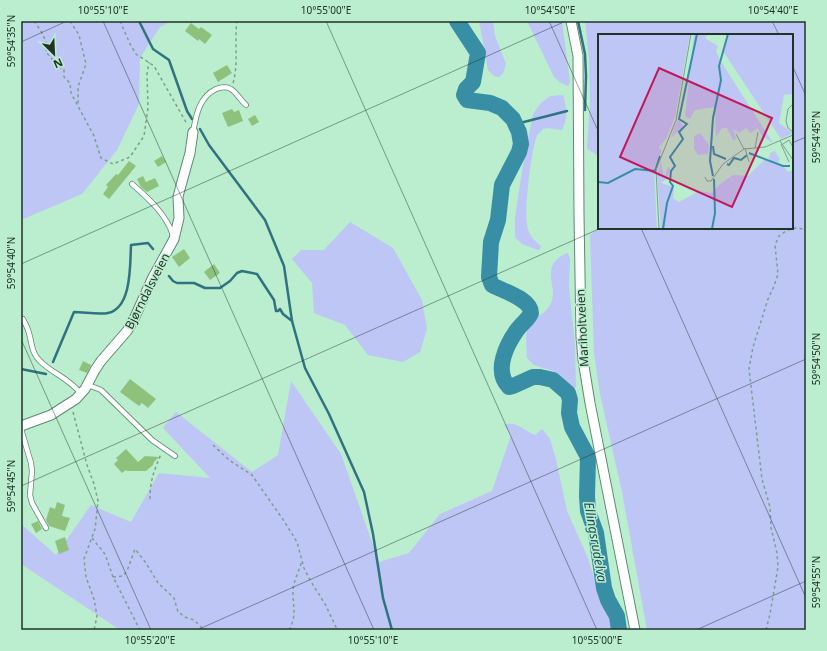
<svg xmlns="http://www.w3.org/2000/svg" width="827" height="651" font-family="'Noto Sans',sans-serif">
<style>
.green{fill:#bec6f6}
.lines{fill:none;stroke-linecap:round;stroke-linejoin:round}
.stream{stroke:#307380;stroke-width:2.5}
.river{stroke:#378ea5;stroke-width:16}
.building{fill:#8ec27c}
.service-casing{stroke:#5d8b70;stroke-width:6}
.minor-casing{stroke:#5d8b70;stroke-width:11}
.path{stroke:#7ba08a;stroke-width:1.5;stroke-dasharray:3 3;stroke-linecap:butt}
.service{stroke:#fff;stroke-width:4.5}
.minor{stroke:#fff;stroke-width:9}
.ticks{fill:none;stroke:#203328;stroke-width:1;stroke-opacity:0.45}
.labels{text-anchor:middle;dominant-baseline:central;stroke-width:3;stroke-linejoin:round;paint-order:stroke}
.street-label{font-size:12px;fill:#203328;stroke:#bbedcf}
.water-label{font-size:13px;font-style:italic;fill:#1c4d5a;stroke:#bbedcf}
.inset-river{fill:none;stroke:#378ea5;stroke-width:2}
.inset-road{fill:none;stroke:#7da38c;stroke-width:1}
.view{fill:#c2185b;fill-opacity:0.15;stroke:#c2185b;stroke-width:2}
.inset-edge{fill:none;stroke:#203328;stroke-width:2}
.neatline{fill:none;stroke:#203328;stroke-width:1.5}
.ticks-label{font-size:10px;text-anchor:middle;fill:#203328}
</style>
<rect width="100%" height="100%" fill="#bbedcf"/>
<!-- green -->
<g class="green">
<polygon points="21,21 172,21 160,27 140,58 139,104 117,150 82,194 21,220"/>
<polygon points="479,21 493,21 495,36 506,64 503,73 499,77 494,76 488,70"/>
<polygon points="527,21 562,21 570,82 568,86 561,83 554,77"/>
<polygon points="585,21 806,21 806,630 647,630 622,492 600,394 594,353 590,235 599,228 792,228 792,35 599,35 599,156 587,149 590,103 589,58"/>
<path d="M563,95C567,107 568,119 562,130C556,130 549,127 543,129C541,131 538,134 537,136C531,150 523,215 528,229C530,237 535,241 541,246L540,249L538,250L522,244L515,237V217L523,165L533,114L541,103L550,96Z"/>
<polygon points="350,222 393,248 422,300 427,329 420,352 403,362 368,355 345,325 314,313 312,283 292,259 301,250 324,250"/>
<path d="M568,253L570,259L569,286L575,345L576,387L574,389L553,371L534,365L527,358C527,350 525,338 527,330C531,318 546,315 551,303C556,290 550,285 551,272C551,263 560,255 568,253Z"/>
<path d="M291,381L341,454L379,562L409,553L440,514L492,491L511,435L504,425C515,420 525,431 535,435L542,429L550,439L556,459L567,511L588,558L598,590L619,630H120L21,564V524L56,555L91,505L131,522L159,473L210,478L163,428L176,412L252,472L278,455Z"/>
</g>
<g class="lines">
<!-- stream -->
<g class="stream">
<polyline points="139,21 153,49 169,60 187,111 192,119"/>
<polyline points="578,21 585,54 586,76 585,110"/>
<polyline points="516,124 567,111"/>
<polyline points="200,129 209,145 265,220 284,266 292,321 305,368 329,414 364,492 373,534 383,598 392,630"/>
<polyline points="169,276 173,281 177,283 194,283 205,288 220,288 230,281 237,273 242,271 257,274 274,300 276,311 278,311 280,309 283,314 292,321"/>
<path d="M53,362L74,312C84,312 99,315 108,313C132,308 130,264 131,245L148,243L153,249"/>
<polyline points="21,369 46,374"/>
</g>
<!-- river -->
<path class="river" d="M457,21L478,53L473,82L466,89L464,95L467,100L490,103L502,108L513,119L519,132L521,144L519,152L502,185L498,220L491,242L489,277L492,285C503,291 531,299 531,313C528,320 522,323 517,330C507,344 493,371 509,387L513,386L533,377H540L553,380L568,393L570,400L569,413L572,427L588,457L587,496L588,511L596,533L604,588L608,600L617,616L619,630"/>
</g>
<!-- building -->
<g class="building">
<polygon points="191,23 199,29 201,27 212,35 205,44 199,39 198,41 185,31"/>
<polygon points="227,65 232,73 218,82 213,73"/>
<polygon points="232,109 234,112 239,110 243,121 228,127 222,113"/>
<polygon points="255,115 259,122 252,126 248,119"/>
<polygon points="162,156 166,162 158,167 154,161"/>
<polygon points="129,161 136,166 109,199 103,194 108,187 106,185 116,174 118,175"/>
<polygon points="143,176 146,182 155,178 159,186 147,192 141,187 137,179"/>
<polygon points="184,249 190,258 179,267 172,257"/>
<polygon points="214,264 220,273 210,280 204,272"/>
<polygon points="83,361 91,365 87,373 79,370"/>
<polygon points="130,379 156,399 148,408 142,403 139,406 120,392"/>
<polygon points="126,449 138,462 145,456 159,457 154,462 153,465 146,471 127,471 126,470 122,473 114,464 118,460 116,458"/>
<polygon points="57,502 65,505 62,516 70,518 65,531 49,526 46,520 50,507 55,509"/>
<polygon points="38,521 42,529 36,533 31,524"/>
<polygon points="65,537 69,550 59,554 55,541"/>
</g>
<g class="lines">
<defs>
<g id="service">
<path d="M193,132C196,116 199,97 216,89C221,87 226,86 231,89C237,93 241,101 246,105"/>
<path d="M132,184C148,198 166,214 173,235"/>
<path d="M23,319C24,322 27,326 28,330C32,341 31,353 40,361C54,375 68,377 81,394"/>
<polyline points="88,385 101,390 152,440 175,456"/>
<polyline points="21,429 31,463 32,471 30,495 32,503 46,528"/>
</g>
<g id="minor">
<polyline points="571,21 578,56 579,214 581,336 583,360 590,403 635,630"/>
<polyline points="21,426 51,415 76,399 85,389 95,370 101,361 127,331 134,319 152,279 174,239 179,218 178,197 180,189 190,153 193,132"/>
</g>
</defs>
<!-- service casing -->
<use href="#service" class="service-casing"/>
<!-- minor casing -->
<use href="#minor" class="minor-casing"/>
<!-- path -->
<g class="path">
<path d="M34,21C41,31 48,40 46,52L59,67L64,69V77L70,83L71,93L94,136L101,158L113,164L130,157L144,136L148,108L147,74L149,62"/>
<polyline points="70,21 79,35 86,64 78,87 78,105"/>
<polyline points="120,21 130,44 136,54 154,66 187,124"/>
<path d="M233,83C239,63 234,41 237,21"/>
<polyline points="73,412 87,465 94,484 98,501 95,529 84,559 86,577 94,599 97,616 94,630"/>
<polyline points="213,445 229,460 252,475 284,521 297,542 304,568 310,580 325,604 336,627 337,630"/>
<path d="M150,499C150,480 154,471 161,454"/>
<polyline points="92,538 105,554 113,577 140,630"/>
<polyline points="113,577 123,576 127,571 135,549 146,563 158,583 174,598 178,612 185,617 194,620 204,630"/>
<path d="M289,630C297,615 293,608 293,592C293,582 299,571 302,561"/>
<polyline points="766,630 770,614 778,567 777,553 771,528 770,507 762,479 749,369 753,347 768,299 774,286 778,274 775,245 779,236 786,231 794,228 806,229"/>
</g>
<!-- service -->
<use href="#service" class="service"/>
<!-- minor -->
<use href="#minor" class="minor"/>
</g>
<!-- ticks -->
<path class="ticks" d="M103,21L374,630M326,21L597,630M549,21L599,133M772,21L779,35M21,42L67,21M792,65L806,96M792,143L806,137M641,228L806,598M21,264L566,21M21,339L151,630M21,486L601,228M197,630L806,359M696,630L806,581"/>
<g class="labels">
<!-- street labels -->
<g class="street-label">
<text transform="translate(147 291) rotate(-63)">Bjørndalsveien</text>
<text transform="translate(582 328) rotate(-93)">Mariholtveien</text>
</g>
<!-- water labels -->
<g class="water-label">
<text transform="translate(596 542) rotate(80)">Ellingsrudelva</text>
</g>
</g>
<!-- overview -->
<g transform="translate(598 34)">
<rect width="195" height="195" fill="#bbedcf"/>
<path d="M0,0H92L77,83L68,105L61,113L64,117L56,134L59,195H0ZM96,0H110L107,4L120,12L118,17L122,26L175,109L164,102L160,94L153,99L148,94L141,99L135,95L138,105L135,106L129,94H124L118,103L117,73L97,76L92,85L87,82ZM129,0H195V60L186,61L181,89L195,99L183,105L125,17ZM80,85L85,92L73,104L77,91ZM102,99L111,111L110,120L100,121L96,115V102ZM177,117L182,125L179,130L186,133L190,138L195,136V195H63L59,140L63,127L66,144L70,133L72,134L70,144L63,149L76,153L75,164L81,168L101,157L114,159L122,150L135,141L150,142L167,125L171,126L172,119Z" fill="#bec6f6"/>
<path class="inset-river" d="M115,112L116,120L128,125M151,119L185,132H192M129,130L131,131L136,124L143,126L149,121M115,142L112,127L115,84L123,46L121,32L130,0M0,148L10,149L37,135L57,137L62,122M65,195L69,169L75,152L72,148L73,137L77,132L72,123L85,105L81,98L89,90L81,85L99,0M114,195L117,179L116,145"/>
<path class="inset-road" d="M195,70L190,75L188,87L190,94L195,98M138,100L146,115M182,107L195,126M183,110L191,128M185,110L191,106L195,113M147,114L151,128M157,114L160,98M107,143L109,147H113L125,130L146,115L167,113L195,101M61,195L58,136L78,86L93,0"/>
<path class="view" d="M61,34L174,84L134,173L22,123Z"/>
<rect width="195" height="195" class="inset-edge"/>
</g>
<!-- border -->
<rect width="827" height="651" fill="none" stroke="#bbedcf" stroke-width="44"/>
<!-- north arrow -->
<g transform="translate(54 54) rotate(156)" stroke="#bbedcf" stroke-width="3" paint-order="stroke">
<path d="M0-3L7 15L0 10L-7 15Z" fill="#203328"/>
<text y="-6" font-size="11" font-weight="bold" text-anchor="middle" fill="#203328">N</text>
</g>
<rect x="22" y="22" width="783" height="607" class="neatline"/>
<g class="ticks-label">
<text x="103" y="14">10°55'10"E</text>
<text x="326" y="14">10°55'00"E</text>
<text x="550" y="14">10°54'50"E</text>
<text x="773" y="14">10°54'40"E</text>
<text transform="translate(11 41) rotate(-90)" y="4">59°54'35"N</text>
<text transform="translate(816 137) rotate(-90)" y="4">59°54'45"N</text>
<text transform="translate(11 263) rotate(-90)" y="4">59°54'40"N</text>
<text transform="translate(816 359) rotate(-90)" y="4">59°54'50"N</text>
<text transform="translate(11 486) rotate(-90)" y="4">59°54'45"N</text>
<text transform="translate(816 582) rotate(-90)" y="4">59°54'55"N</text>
<text x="150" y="644">10°55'20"E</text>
<text x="373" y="644">10°55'10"E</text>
<text x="597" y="644">10°55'00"E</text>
</g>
</svg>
